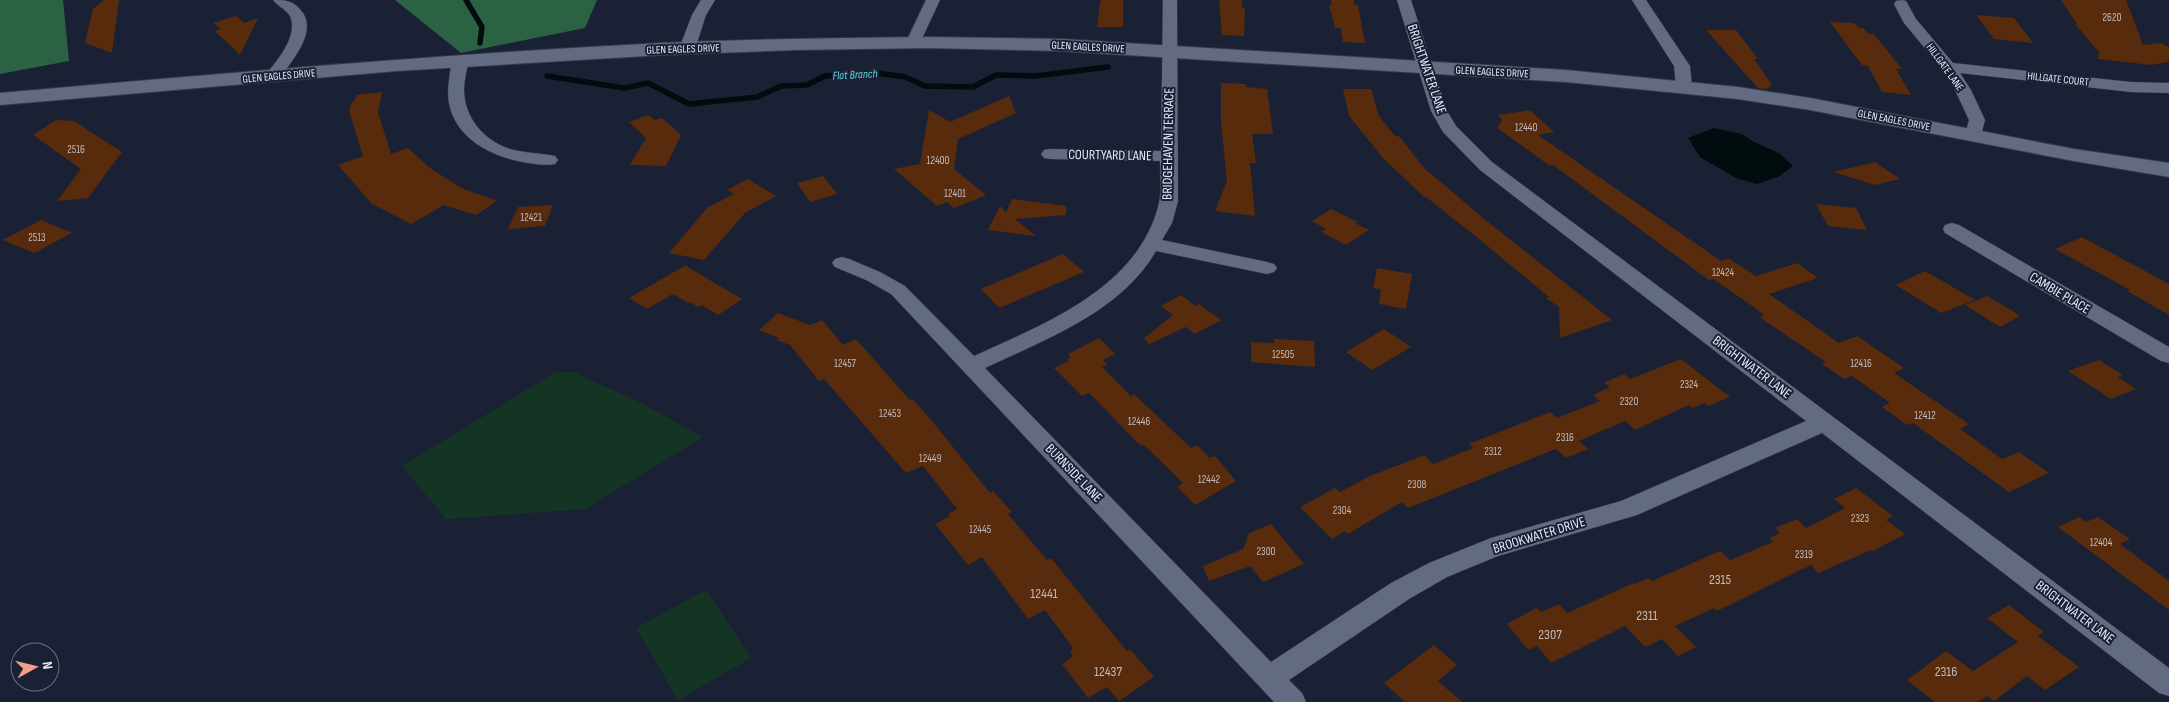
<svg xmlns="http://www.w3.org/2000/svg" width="2169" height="702" font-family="'Sofia Sans Condensed',sans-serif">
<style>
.green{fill:#153524}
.forest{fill:#2b6244}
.water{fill:#000c0e}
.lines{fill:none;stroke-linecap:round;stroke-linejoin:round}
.stream{stroke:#000c0e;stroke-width:5.5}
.building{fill:#572b0c}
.minor-casing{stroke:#373b4b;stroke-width:1}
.tertiary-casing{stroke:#373b4b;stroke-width:2}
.minor{fill:#626b81;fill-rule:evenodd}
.tertiary{fill:#626b81;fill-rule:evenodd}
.labels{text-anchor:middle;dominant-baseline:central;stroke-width:4;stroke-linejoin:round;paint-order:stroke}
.number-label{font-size:11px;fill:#c1babc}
.far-street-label{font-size:11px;fill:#e4eaf7;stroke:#1a2134}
.far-water-label{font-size:12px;font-style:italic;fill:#5ed6df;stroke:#1a2134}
.street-label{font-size:14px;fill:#e4eaf7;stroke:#1a2134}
.near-number-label{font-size:14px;fill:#c1babc}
</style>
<rect width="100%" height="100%" fill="#1a2134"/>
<!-- green -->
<g class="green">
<polygon points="556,372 573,372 637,401 703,437 585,509 446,519 402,466"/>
<polygon points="706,590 751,658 678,700 636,628"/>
</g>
<!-- forest -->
<g class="forest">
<polygon points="0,0 63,0 69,61 0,74"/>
<polygon points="395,0 597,0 585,28 461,53"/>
</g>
<!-- water -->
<polygon class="water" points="1714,128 1742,134 1754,142 1779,153 1793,166 1778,177 1757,184 1736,178 1700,157 1688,138"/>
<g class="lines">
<!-- stream -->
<g class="stream">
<polyline points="466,0 482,27 480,43"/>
<polyline points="547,76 624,88 648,83 689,104 757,97 781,86 807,85 825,76 877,73 905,77 925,86 973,87 996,75 1035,76 1108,67"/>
</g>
</g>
<!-- building -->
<g class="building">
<polygon points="104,0 119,0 112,53 85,43 93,9"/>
<polygon points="1102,0 1123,0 1123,27 1097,27 1100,2"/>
<polygon points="1219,0 1242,0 1242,8 1245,9 1244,36 1222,35"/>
<polygon points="1331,0 1354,0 1355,5 1358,5 1365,43 1343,42 1341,28 1335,28 1329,5 1332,5"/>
<polygon points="2061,0 2126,0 2143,45 2161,43 2169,47 2169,62 2151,65 2098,59 2099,52 2075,24 2077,24"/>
<polygon points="1976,15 2014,18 2033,43 1994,39"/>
<polygon points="236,16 244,23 258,18 240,55 215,31 221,29 213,23"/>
<polygon points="1830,22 1854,23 1859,28 1863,28 1869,34 1874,34 1902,69 1896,69 1911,95 1882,92 1868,66 1862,65"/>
<polygon points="1706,30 1736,30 1758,59 1754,59 1772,85 1766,89 1758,88"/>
<polygon points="1221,83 1246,84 1246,87 1267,89 1273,134 1252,134 1256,163 1250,163 1255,216 1215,211 1227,181 1221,122"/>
<polygon points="1343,89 1371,89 1379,116 1394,135 1400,137 1424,168 1483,218 1612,320 1560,338 1559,307 1546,298 1549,297 1479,239 1426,197 1424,197 1383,158 1349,116"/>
<polygon points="382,92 378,112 391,154 408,148 430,168 461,188 497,201 476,215 444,205 411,224 372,204 338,165 363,156 349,111 352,102 354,102 357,95"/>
<polygon points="1009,96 1016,113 958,139 954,169 986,195 954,208 947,202 937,206 894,169 920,164 929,110 950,122"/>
<polygon points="1530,110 1554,132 1538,135 1721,261 1728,258 1756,276 1797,263 1818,278 1769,294 1839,343 1857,336 1904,368 1894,373 1969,424 1960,429 2002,459 2019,452 2049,473 2009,492 1913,423 1907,425 1882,407 1890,403 1852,376 1844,379 1822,364 1826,362 1765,321 1760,316 1764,315 1751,305 1713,279 1709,280 1702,275 1553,165 1550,166 1497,128 1502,120 1498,115"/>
<polygon points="648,115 655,120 662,118 681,135 666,166 630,165 646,138 629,122"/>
<polygon points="56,120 74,121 122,152 88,198 57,201 81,169 33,135"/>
<polygon points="1875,162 1900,179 1875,185 1833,172"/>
<polygon points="823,176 837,194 810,202 797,183"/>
<polygon points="748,179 776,196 745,213 704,260 669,253 707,208 734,194 727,190"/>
<polygon points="1012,199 1066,206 1066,215 1015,219 1036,236 988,230 1000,206 1006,212"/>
<polygon points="1816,204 1856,208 1867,230 1828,226"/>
<polygon points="553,205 545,226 508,229 518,207"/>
<polygon points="1331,209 1357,222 1355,223 1369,230 1346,245 1321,232 1326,229 1312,221"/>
<polygon points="41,220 72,233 34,253 3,240"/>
<polygon points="2082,237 2169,284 2169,315 2127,291 2130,290 2055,249"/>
<polygon points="1063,254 1084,272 999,308 981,289"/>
<polygon points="686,265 686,266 742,299 718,315 702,305 698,307 690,302 688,303 673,294 647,309 629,298"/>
<polygon points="1377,268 1412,274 1406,309 1379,304 1381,290 1373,288"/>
<polygon points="1925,271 1975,300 1941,313 1896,285"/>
<polygon points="1181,295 1195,306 1199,304 1221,320 1195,334 1186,327 1149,344 1144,338 1173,315 1161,306"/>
<polygon points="1987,296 2013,311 2020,316 2000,327 1965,305"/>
<polygon points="778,313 810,325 822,320 843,345 856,339 910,400 912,399 928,416 990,493 993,491 1012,512 1008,514 1047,560 1051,558 1102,621 1127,651 1130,649 1154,677 1119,701 1107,687 1088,698 1062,664 1073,656 1070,651 1073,648 1045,610 1028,619 982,557 968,565 935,524 950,516 948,514 957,509 923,466 906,473 824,379 819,381 790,345 777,340 779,338 759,330"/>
<polygon points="1384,329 1411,347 1372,370 1346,352"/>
<polygon points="1099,338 1115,354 1103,360 1108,364 1102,367 1131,396 1134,394 1191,448 1197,445 1210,458 1215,456 1236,481 1195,505 1177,487 1183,483 1144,445 1141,446 1089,393 1082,396 1054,368 1069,361 1067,359 1071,357 1068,354"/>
<polygon points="1274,339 1314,341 1315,367 1251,362 1251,342 1274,343"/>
<polygon points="1681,359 1730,397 1708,406 1704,403 1693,408 1689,405 1635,430 1625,421 1579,441 1588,449 1566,458 1556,449 1408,508 1402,502 1348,534 1345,531 1332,539 1300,507 1335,488 1340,492 1370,476 1424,455 1433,464 1473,448 1469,444 1550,412 1557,418 1600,401 1593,395 1610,387 1604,383 1624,374 1630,379"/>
<polygon points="2099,360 2123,375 2118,377 2136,389 2111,399 2068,371"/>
<polygon points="1856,488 1893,516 1886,520 1905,534 1873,551 1871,550 1818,573 1811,565 1717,611 1714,608 1675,626 1696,647 1678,656 1662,639 1645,647 1625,626 1551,663 1537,646 1528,650 1507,624 1536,608 1541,612 1559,604 1567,613 1634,583 1635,584 1649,578 1652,581 1720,551 1730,560 1773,542 1770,538 1780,533 1775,528 1797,519 1806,528 1845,508 1834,499"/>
<polygon points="2079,517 2086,522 2098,517 2130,539 2120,544 2169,581 2169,610 2058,527"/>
<polygon points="1271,524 1304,564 1263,582 1250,566 1209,581 1203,566 1243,549 1249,533"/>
<polygon points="2009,605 2044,632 2038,636 2079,667 2045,690 2027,676 1994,701 1987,696 1978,702 1935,702 1907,680 1946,651 1973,671 2018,642 1987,618"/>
<polygon points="1434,645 1457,665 1438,681 1462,702 1405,702 1384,683"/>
</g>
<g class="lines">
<defs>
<g id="minor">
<path d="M273,0C288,0 294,1 303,13C317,34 290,63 279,79H267L265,76C276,61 299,37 290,16C286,9 277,6 273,0Z"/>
<polygon points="701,0 715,0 706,15 695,49 692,52 682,52 679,49 692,15"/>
<polygon points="926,0 940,0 919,45 909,45 906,42"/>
<path d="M1163,0H1177L1178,201L1172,223L1162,240L1267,262L1274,264L1277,268L1274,272L1267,274L1156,251C1121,312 1046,339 985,368L1271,662L1391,583L1429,563L1491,538L1621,501L1806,421L1480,170L1443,132L1431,111L1397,0H1411L1447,111L1456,126L1492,162L2169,668V696L2159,693L1822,433L1637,515L1498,556L1447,577L1409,599L1289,680L1302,693L1306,702H1274L891,294L866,280L835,267L832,263L835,259L842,257L849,259L880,272L905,286L974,356C1044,324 1139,288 1159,203C1162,190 1160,174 1160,161L1050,159L1044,158L1041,154L1044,150L1050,149L1161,151Z"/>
<polygon points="1632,0 1646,0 1690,66 1692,87 1690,90 1678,90 1676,87 1674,66"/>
<polygon points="1902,0 1906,1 1916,19 1953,63 2131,82 2169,83 2169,93 2131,92 1960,73 1971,90 1985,120 1980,139 1968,139 1965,135 1969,120 1955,90 1942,69 1904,23 1894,4 1896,1"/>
<path d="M460,57L466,59L468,62C467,71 464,80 464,89C464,117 483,140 510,149C524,153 540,153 555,156L558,160L555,164C546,166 537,164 528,163C486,157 441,131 449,81C450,74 450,65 454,59Z"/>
<polygon points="1952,223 1959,225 2169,347 2169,363 2161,361 1945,233 1943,229 1945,225"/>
</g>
<path id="tertiary" d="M928,37L1061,39L1566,70L1738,87L1810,98L2074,149L2169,163V177L2074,161L1810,110L1738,99L1566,82L1061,51L928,48L796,50L663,55L397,71L0,105V93C220,74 441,54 662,43C751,39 839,38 928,37Z"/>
</defs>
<!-- minor casing -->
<use href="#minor" class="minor-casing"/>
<!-- tertiary casing -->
<use href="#tertiary" class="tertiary-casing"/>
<!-- minor -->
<use href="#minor" class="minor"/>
<!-- tertiary -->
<use href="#tertiary" class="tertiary"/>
</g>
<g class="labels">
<!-- number labels -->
<g class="number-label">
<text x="2112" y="17">2620</text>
<text x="1526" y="127">12440</text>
<text x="76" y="149">2516</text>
<text x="938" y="160">12400</text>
<text x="955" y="193">12401</text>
<text x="531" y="217">12421</text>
<text x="37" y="237">2513</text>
<text x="1723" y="272">12424</text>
<text x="1283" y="354">12505</text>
<text x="845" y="363">12457</text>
<text x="1861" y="363">12416</text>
<text x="1689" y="384">2324</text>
<text x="1629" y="401">2320</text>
<text x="890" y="413">12453</text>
<text x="1925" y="415">12412</text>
<text x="1139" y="421">12446</text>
<text x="1565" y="437">2316</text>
<text x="1493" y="451">2312</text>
<text x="930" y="458">12449</text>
<text x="1209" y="479">12442</text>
<text x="1417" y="484">2308</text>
<text x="1342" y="510">2304</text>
<text x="1860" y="518">2323</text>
<text x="980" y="529">12445</text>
<text x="2101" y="542">12404</text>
<text x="1266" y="551">2300</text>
<text x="1804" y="554">2319</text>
</g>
<!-- far-street labels -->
<g class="far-street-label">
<text transform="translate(1088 47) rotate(3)">GLEN EAGLES DRIVE</text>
<text transform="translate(683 49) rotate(-2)">GLEN EAGLES DRIVE</text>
<text transform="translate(1945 67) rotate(54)">HILLGATE LANE</text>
<text transform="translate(1492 72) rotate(3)">GLEN EAGLES DRIVE</text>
<text transform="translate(279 76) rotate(-5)">GLEN EAGLES DRIVE</text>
<text transform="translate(2058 79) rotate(6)">HILLGATE COURT</text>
<text transform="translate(1894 120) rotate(11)">GLEN EAGLES DRIVE</text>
</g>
<!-- far-water labels -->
<g class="far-water-label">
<text transform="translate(855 75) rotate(-3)">Flat Branch</text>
</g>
<!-- street labels -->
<g class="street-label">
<text transform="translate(1427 69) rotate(71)">BRIGHTWATER LANE</text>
<text transform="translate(1168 144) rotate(-89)">BRIDGEHAVEN TERRACE</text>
<text transform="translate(1110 155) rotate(1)">COURTYARD LANE</text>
<text transform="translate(2060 293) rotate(31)">CAMBIE PLACE</text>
<text transform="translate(1752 367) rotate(37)">BRIGHTWATER LANE</text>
<text transform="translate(1074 473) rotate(46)">BURNSIDE LANE</text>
<text transform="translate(1539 535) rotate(-17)">BROOKWATER DRIVE</text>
<text transform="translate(2075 612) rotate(37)">BRIGHTWATER LANE</text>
</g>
<!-- near-number labels -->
<g class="near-number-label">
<text x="1720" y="579">2315</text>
<text x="1044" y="593">12441</text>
<text x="1647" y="615">2311</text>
<text x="1550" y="634">2307</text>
<text x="1108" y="671">12437</text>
<text x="1946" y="671">2316</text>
</g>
</g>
<!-- north arrow -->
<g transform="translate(35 667) rotate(82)"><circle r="24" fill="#1a2134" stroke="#6b7182"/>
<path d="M0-4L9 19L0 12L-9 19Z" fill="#f49e8a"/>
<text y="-8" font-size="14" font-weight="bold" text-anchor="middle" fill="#e4eaf7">N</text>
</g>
</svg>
